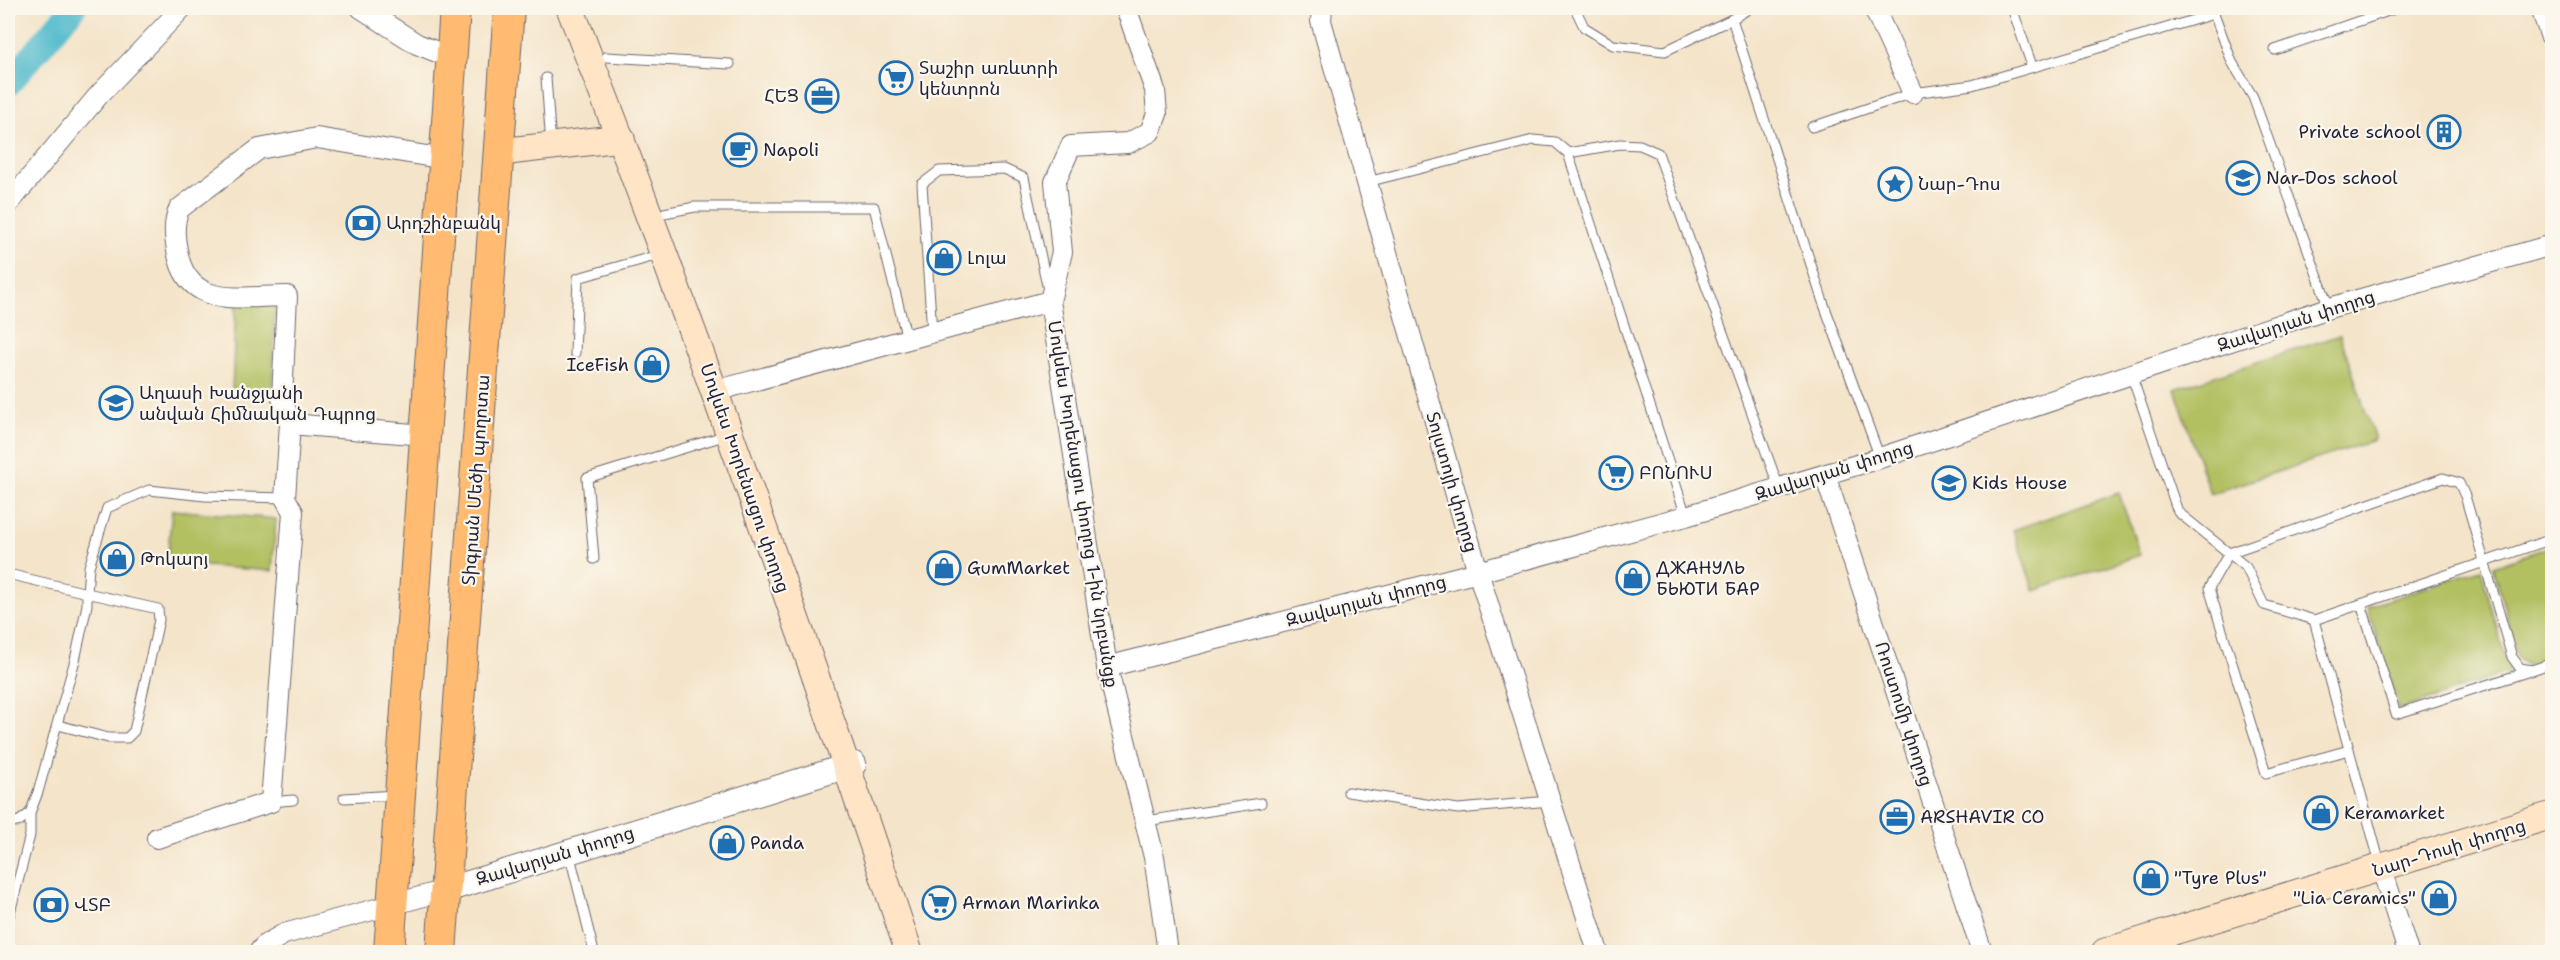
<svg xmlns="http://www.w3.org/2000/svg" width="2560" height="960" font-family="'Shantell Sans','Noto Sans Armenian',sans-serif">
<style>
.green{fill:#b2c062;stroke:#6a714e;stroke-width:1.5}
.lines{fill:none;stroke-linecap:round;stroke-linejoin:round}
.canal{stroke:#4fbacc;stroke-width:26}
.service-casing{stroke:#6c666d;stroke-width:11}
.minor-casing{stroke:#6c666d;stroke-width:22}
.tertiary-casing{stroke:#6c666d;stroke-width:26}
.secondary-casing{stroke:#6c666d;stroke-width:29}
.primary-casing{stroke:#6c666d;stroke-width:32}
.service{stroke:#fff;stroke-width:9}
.minor{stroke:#fff;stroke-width:20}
.tertiary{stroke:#fff;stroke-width:24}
.secondary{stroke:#ffe4c6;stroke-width:27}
.primary{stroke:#febb71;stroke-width:30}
.labels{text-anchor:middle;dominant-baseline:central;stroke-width:4.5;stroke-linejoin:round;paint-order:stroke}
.poi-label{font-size:18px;fill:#22223b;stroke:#fbf7ec;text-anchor:start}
.street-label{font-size:18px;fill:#22223b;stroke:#fbf7ec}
</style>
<rect width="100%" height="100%" fill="#fbf7ec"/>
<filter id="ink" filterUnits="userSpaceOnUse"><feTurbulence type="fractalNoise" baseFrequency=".0167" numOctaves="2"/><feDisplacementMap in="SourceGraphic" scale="12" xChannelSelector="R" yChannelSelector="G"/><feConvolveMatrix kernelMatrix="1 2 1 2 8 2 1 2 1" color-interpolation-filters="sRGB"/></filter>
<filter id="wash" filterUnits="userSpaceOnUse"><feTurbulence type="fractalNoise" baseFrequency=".008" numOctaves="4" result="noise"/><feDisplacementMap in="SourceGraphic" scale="24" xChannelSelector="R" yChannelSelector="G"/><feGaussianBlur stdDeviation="1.35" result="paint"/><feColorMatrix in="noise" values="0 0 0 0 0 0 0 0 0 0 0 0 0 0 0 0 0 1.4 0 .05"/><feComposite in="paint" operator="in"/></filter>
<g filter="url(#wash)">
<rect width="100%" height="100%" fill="#f4e4c9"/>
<!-- green -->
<g class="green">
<polygon points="236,303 275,303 272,392 232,390"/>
<polygon points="2340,335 2375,440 2210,494 2175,389"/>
<polygon points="2119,493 2140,555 2034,591 2013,530"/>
<polygon points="172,510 276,519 272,571 167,563"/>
<path d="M2552,546V659C2537,665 2528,672 2517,656L2493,566Z"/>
<polygon points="2481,569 2506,661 2514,670 2399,710 2367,607"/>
</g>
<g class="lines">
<!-- canal -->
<polyline class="canal" points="8,84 73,8"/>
</g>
</g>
<g filter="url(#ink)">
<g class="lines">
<defs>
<g id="service">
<polyline points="1575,8 1584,27 1613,45 1665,51 1732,19 1750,8"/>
<polyline points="2012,8 2032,66"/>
<polyline points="2212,8 2232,62 2253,97 2329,308"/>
<polyline points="1732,19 1822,299 1880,458"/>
<polyline points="2275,50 2397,8"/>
<polyline points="606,57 730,64"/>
<polyline points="546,78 551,145"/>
<polyline points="1812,127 1913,93 1972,85 2214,14"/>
<polyline points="1568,153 1620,144 1640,145 1658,153 1779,488"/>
<polyline points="1367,182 1533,140 1555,142 1568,153 1686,516"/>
<polyline points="664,213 695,207 874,207 907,339"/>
<polyline points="932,332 922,184 939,171 1004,169 1024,178 1048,290"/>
<polyline points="575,353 578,278 662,254"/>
<polyline points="2131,374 2178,512 2246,567 2264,605 2314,620 2380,864"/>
<polyline points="594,559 587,478 727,435"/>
<polyline points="8,574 87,593 87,605 75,660 38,792 30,813 18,822 8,820"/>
<polyline points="2361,604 2396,714 2530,671"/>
<polyline points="2314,620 2552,539"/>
<polyline points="58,725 108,738 127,738 134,731 159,620 158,609 87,593 89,567 107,508 149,490 205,496 285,498"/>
<polyline points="2349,750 2266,773 2209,588 2229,553 2443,478 2459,483 2465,496 2512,657 2520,668 2532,670 2552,663"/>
<polyline points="1348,792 1458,809 1550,801"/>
<polyline points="344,798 397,795"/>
<polyline points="271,802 293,800"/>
<polyline points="1146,821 1261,803"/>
<polyline points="569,852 594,952"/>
<polyline points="8,920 30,835 30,813"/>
</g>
<g id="minor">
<polyline points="361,8 417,44 452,58"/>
<polyline points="1126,8 1155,90 1157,114 1150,132 1128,143 1071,146 1055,182 1062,252 1050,301 1107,667 1154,857 1168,952"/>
<polyline points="1322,8 1321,21 1478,572 1598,952"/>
<polyline points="1874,8 1913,93"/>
<polyline points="8,204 98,96 182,8"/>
<polyline points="715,391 1050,301"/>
<polyline points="290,424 425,435"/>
<polyline points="1825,475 1982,952"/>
<polyline points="1107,667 1478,572 1686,516 1880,458 2329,308 2552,245"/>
<path d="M157,838L271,802L293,512L285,498L290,424L282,398L287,296C241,296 187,311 177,250C174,236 173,223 179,209L259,149L317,138L445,159"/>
<polyline points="2382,869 2408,952"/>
<polyline points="259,952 265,945 284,934 446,890"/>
</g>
<g id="tertiary">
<polyline points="2543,8 2552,34"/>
<polyline points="446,890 854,764"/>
</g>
<g id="secondary">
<path d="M570,8C691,319 804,635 909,952"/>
<polyline points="500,152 621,138"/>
<polyline points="2105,952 2552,815"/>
</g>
<g id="primary">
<polyline points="389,952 455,8"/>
<polyline points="441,952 509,8"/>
</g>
</defs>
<!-- service casing -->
<use href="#service" class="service-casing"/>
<!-- minor casing -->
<use href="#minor" class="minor-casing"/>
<!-- tertiary casing -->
<use href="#tertiary" class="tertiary-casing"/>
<!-- secondary casing -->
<use href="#secondary" class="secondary-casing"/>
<!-- primary casing -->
<use href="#primary" class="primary-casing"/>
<!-- service -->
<use href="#service" class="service"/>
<!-- minor -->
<use href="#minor" class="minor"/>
<!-- tertiary -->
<use href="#tertiary" class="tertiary"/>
<!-- secondary -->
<use href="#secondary" class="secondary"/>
<!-- primary -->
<use href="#primary" class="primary"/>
</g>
</g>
<!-- icons -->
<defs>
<symbol id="supermarket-ring" viewBox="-11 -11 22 22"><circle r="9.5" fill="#fbf7ec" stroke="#1f6fb2" stroke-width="1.5"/><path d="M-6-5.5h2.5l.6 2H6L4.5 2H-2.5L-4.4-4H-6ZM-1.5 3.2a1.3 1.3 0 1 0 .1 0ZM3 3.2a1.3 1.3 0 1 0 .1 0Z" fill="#1f6fb2"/></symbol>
<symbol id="office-ring" viewBox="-11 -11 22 22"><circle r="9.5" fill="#fbf7ec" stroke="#1f6fb2" stroke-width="1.5"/><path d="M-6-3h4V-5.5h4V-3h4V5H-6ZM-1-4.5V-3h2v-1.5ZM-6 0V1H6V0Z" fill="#1f6fb2"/></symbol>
<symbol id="building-ring" viewBox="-11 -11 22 22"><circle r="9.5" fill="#fbf7ec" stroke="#1f6fb2" stroke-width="1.5"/><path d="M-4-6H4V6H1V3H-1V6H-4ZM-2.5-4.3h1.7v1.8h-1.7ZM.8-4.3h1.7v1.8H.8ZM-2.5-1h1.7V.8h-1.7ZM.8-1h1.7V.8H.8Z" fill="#1f6fb2"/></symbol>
<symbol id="cafe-ring" viewBox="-11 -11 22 22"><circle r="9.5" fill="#fbf7ec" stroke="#1f6fb2" stroke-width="1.5"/><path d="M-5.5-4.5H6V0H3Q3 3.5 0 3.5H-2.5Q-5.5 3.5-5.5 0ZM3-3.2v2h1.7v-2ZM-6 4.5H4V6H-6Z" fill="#1f6fb2"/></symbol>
<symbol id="school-ring" viewBox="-11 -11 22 22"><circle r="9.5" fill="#fbf7ec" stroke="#1f6fb2" stroke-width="1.5"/><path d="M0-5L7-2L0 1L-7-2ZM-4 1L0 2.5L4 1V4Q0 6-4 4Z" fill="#1f6fb2"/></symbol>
<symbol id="sight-ring" viewBox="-11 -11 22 22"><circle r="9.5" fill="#fbf7ec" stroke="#1f6fb2" stroke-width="1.5"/><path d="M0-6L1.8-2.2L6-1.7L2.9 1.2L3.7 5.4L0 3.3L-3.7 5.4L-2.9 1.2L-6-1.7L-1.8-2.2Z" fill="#1f6fb2"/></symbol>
<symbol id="bank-ring" viewBox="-11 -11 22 22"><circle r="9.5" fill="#fbf7ec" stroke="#1f6fb2" stroke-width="1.5"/><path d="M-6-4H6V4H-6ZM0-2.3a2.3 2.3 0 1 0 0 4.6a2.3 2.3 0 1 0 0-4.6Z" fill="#1f6fb2"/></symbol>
<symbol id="shop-ring" viewBox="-11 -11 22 22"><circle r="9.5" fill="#fbf7ec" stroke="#1f6fb2" stroke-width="1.5"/><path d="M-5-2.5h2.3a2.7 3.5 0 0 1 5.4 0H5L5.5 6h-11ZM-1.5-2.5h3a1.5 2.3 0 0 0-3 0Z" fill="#1f6fb2"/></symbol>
</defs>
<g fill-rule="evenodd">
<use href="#supermarket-ring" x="877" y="59" width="38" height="38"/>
<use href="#office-ring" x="803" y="77" width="38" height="38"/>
<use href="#building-ring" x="2425" y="113" width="38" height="38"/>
<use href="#cafe-ring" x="721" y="131" width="38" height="38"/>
<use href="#school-ring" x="2224" y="159" width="38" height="38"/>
<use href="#sight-ring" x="1876" y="165" width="38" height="38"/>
<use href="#bank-ring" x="344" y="204" width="38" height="38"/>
<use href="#shop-ring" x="925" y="239" width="38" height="38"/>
<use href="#shop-ring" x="633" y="346" width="38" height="38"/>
<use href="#school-ring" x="97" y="384" width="38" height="38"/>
<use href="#supermarket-ring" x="1597" y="454" width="38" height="38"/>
<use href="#school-ring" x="1930" y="464" width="38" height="38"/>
<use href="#shop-ring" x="98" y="540" width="38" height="38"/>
<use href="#shop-ring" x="925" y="549" width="38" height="38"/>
<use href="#shop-ring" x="1614" y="559" width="38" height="38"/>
<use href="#shop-ring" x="2302" y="794" width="38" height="38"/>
<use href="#office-ring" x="1878" y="798" width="38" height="38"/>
<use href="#shop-ring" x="708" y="824" width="38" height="38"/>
<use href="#shop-ring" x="2132" y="859" width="38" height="38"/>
<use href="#shop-ring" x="2420" y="879" width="38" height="38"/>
<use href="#supermarket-ring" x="920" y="884" width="38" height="38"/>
<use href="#bank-ring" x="32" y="886" width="38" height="38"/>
</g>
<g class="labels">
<!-- poi labels -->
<g class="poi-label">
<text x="919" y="68">Տաշիր առևտրի<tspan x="919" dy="21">կենտրոն</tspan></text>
<text x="799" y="96" text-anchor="end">ՀԵՑ</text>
<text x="2421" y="132" text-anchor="end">Private school</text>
<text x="763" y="150">Napoli</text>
<text x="2266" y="178">Nar-Dos school</text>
<text x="1918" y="184">Նար-Դոս</text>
<text x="386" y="223">Արդշինբանկ</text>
<text x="967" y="258">Լոլա</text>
<text x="629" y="365" text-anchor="end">IceFish</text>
<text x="139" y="393">Աղասի Խանջյանի<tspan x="139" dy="21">անվան Հիմնական Դպրոց</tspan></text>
<text x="1639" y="473">ԲՈՆՈՒՍ</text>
<text x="1972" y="483">Kids House</text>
<text x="140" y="559">Թոկարյ</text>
<text x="967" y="568">GumMarket</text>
<text x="1656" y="568">ДЖАНУЛЬ<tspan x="1656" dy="21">БЬЮТИ БАР</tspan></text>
<text x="2344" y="813">Keramarket</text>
<text x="1920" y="817">ARSHAVIR CO</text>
<text x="750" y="843">Panda</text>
<text x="2174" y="878">"Tyre Plus"</text>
<text x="2416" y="898" text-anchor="end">"Lia Ceramics"</text>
<text x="962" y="903">Arman Marinka</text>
<text x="74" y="905">ՎՏԲ</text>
</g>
<!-- street labels -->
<g class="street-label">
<text transform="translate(2296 321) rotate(-18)">Զավարյան փողոց</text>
<text transform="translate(1834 471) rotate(-17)">Զավարյան փողոց</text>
<text transform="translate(745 478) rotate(71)">Մովսես Խորենացու փողոց</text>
<text transform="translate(476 480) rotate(-86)">Տիգրան Մեծի պողոտա</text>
<text transform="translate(1452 482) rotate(74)">Տոլստոյի փողոց</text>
<text transform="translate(1083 504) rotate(81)">Մովսես Խորենացու փողոց 1-ին նրբանցք</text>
<text transform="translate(1366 601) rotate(-14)">Զավարյան փողոց</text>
<text transform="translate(1904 714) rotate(72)">Ռոստոմի փողոց</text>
<text transform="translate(2449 848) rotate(-17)">Նար-Դոսի փողոց</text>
<text transform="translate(555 856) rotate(-17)">Զավարյան փողոց</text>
</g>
</g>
<!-- margin -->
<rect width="2560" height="960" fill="none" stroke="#fbf7ec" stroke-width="30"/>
</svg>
